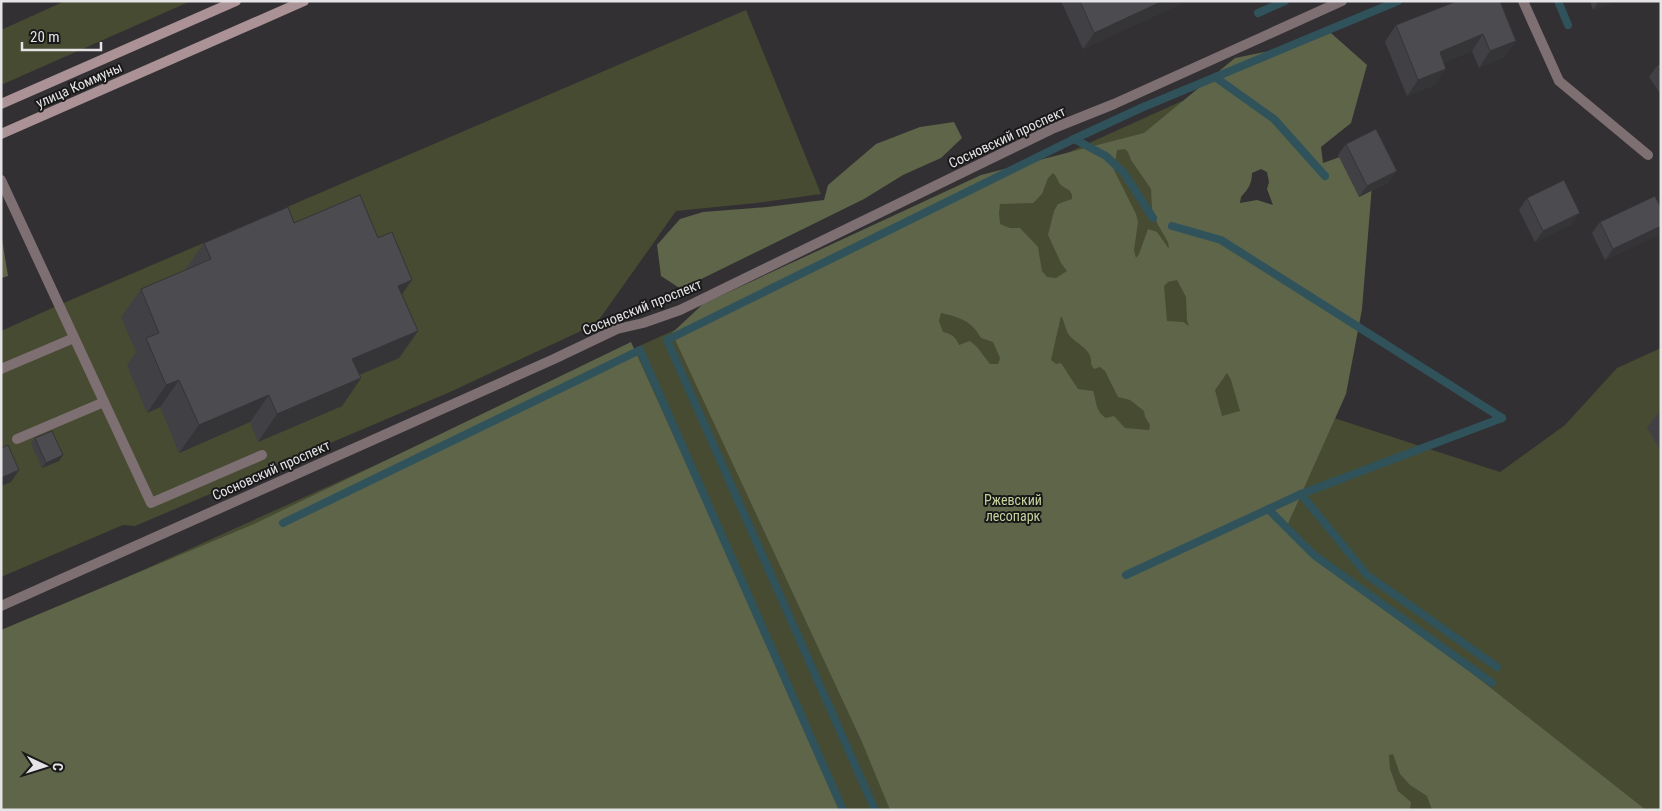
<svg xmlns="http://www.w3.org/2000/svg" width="1662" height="811" font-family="'Roboto Condensed',sans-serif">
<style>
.green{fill:#464b31}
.forest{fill:#5f6549;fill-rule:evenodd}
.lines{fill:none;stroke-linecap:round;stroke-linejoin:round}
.stream{stroke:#30535b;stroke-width:8}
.service{stroke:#7e6f73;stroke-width:10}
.minor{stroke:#7e6f73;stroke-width:10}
.secondary{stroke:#aa9297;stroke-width:10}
.wall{fill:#414044}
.shaded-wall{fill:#353437}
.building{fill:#4c4b4f;stroke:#353437}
.labels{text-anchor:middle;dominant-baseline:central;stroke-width:4;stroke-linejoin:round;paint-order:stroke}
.street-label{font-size:14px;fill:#e5e3e5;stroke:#1a191a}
.park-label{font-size:14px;fill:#c7d39d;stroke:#1a191a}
</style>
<rect width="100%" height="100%" fill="#333033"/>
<!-- green -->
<g class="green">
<polygon points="65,1 191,1 1,85 1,30"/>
<polygon points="746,10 821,194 756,203 676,211 596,324 450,392 135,526 123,525 1,577 1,331 59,305"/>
<polygon points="1182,101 1297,406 1500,472 1565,425 1617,368 1661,348 1661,810 1,810 1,634"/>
</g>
<!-- forest -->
<g class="forest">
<path d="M1331,33L1367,65L1351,123L1321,147L1323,163L1354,152L1373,173L1362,309L1346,394L1287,526L1313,550L1338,577L1440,648L1646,810H1432L1427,796L1410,785L1400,774L1393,754L1389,755L1390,769L1398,791L1411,802L1410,809L1412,810H890L862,742L672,333L703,304L981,175L1144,133L1235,58L1279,49ZM1125,149L1128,152L1131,160L1151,189L1152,209L1158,225L1168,242L1169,249L1157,232L1148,229L1139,254L1136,258L1134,250L1138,222L1136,214L1114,170L1117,150ZM1261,169L1267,172L1269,182L1267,189L1273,205L1257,200L1240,203L1241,197C1248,189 1252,184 1252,173ZM1053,173C1057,176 1057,180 1060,184C1065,190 1073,188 1072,199L1058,204L1054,211L1048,235L1061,263L1067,271L1056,278L1047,277L1042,271L1038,247L1020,228H1010L1000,224L999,213L1000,204L1033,203L1042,194L1048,178ZM1177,280L1186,297L1187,320L1189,326L1183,322L1167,321L1164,286L1168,282ZM941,313C959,317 972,321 981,338L993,342L1000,358L998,364H990L977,347L970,341L959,345C956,337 952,334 943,332L939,321ZM1061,316C1065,322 1065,330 1069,335C1077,345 1093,349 1091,364L1094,369L1100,367L1105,371L1118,397L1130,400L1144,411L1145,417L1150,425L1149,430L1125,428L1114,416L1106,418C1095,411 1097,402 1093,391L1078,389L1061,363L1056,364L1051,360ZM1227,373L1231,380L1240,411L1222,416L1215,390Z"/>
<polygon points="954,122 962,138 941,158 903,175 864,199 681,289 661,276 657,245 680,219 703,212 767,207 824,200 828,185 876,144 920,127"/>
<polygon points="1,233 8,276 1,278"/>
<polygon points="631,342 844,810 1,810 1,630 254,524"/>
</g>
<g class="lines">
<!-- stream -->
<g class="stream">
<polyline points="1558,1 1568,25"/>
<polyline points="1258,13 1285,1"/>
<polyline points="1215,77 1274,119 1325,176"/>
<polyline points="1074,139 1106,156 1124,173 1153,218"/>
<polyline points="1172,226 1221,240 1502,418"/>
<polyline points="1301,494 1367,575 1497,667"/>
<polyline points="1268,509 1314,555 1492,683"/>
<polyline points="283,523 640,350 843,810"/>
<polyline points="1126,575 1301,494 1502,418"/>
<polyline points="875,810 667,340 1074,139 1141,108 1398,1"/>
</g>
<!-- service -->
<g class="service">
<polyline points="1523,1 1559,81 1648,155"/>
<polyline points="1,180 151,503 262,455"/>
<polyline points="1,369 74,338"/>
<polyline points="17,439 104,402"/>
</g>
<!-- minor -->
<polyline class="minor" points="1,606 554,359 617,329 643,323 680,310 1054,128 1114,104 1342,1"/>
<!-- secondary -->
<g class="secondary">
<polyline points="1,104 236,1"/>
<polyline points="1,134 304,1"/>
</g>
</g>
<!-- wall -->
<g class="wall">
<polygon points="1061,1 1187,1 1083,49"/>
<polygon points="1457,1 1516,41 1504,57 1479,68 1472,51 1444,62 1435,85 1407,96 1385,42 1396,25"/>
<polygon points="1590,1 1617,1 1593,10"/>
<polygon points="1661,64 1661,95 1649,77 1657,66"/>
<polygon points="1346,144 1389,182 1359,197 1338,155"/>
<polygon points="1527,198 1572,224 1535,242 1519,210"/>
<polygon points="1661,208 1661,232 1660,234 1605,260 1592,233 1600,222"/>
<polygon points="294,223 402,294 418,331 399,358 359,375 361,378 342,406 258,442 250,422 179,453 160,407 147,413 127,365 136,352 121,317 141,289 185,270 204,243"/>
<polygon points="1661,409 1661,451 1647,428"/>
<polygon points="35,438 59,461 42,468 31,444"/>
</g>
<!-- shaded-wall -->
<g class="shaded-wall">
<polygon points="1163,1 1187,1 1083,49 1094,33"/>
<polygon points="1599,1 1617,1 1593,10"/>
<polygon points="1483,34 1472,51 1428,68 1440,52"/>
<polygon points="1516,41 1504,57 1479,68 1490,51"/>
<polygon points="1446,69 1435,85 1407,96 1418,80"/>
<polygon points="1397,171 1389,182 1359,197 1367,186"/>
<polygon points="1580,213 1572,224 1535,242 1543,231"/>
<polygon points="1661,226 1661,232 1660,234 1605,260 1613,249"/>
<polygon points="412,280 393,307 398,286"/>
<polygon points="418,331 399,358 333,386 352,359"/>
<polygon points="361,378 342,406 258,442 277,414"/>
<polygon points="179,380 160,407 147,413 166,385"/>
<polygon points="269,395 250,422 179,453 199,425"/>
<polygon points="63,455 59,461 42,468 46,463"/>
<polygon points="19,470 11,482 1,486 1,478"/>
</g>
<!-- building -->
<g class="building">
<polygon points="1080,1 1163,1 1094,33"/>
<polygon points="1457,1 1500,1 1516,41 1490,51 1483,34 1440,52 1446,69 1418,80 1396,25"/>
<polygon points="1661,64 1661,72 1657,66"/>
<polygon points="1376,129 1397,171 1367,186 1346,144"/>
<polygon points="1564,180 1580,213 1543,231 1527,198"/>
<polygon points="360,195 378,238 392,232 412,280 398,286 418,331 352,359 361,378 277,414 269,395 199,425 179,380 166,385 146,338 159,333 141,289 211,259 204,243 288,207 294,223"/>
<polygon points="1655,196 1661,208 1661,226 1613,249 1600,222"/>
<polygon points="52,431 63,455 46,463 35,438"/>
<polygon points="8,445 19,470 1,478 1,448"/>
</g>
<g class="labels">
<!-- street labels -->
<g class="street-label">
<text transform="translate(79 85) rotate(-24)">улица Коммуны</text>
<text transform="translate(1007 137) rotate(-25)">Сосновский проспект</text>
<text transform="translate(642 307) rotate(-22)">Сосновский проспект</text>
<text transform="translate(271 470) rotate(-24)">Сосновский проспект</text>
</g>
<!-- park labels -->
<g class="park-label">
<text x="1013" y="500">Ржевский<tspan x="1013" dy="16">лесопарк</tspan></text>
</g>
</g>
<!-- border -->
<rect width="1662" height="811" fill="none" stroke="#e5e3e5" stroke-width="5"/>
<!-- north arrow -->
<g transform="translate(45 766) rotate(94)" stroke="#1a191a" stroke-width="4" paint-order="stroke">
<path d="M0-4L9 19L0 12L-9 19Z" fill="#e5e3e5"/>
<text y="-8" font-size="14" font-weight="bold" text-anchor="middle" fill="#e5e3e5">С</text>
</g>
<!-- scale -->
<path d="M22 42v8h79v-8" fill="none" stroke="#e5e3e5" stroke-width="2.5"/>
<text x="30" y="42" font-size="15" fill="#e5e3e5" stroke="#1a191a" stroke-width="4" paint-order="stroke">20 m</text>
</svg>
